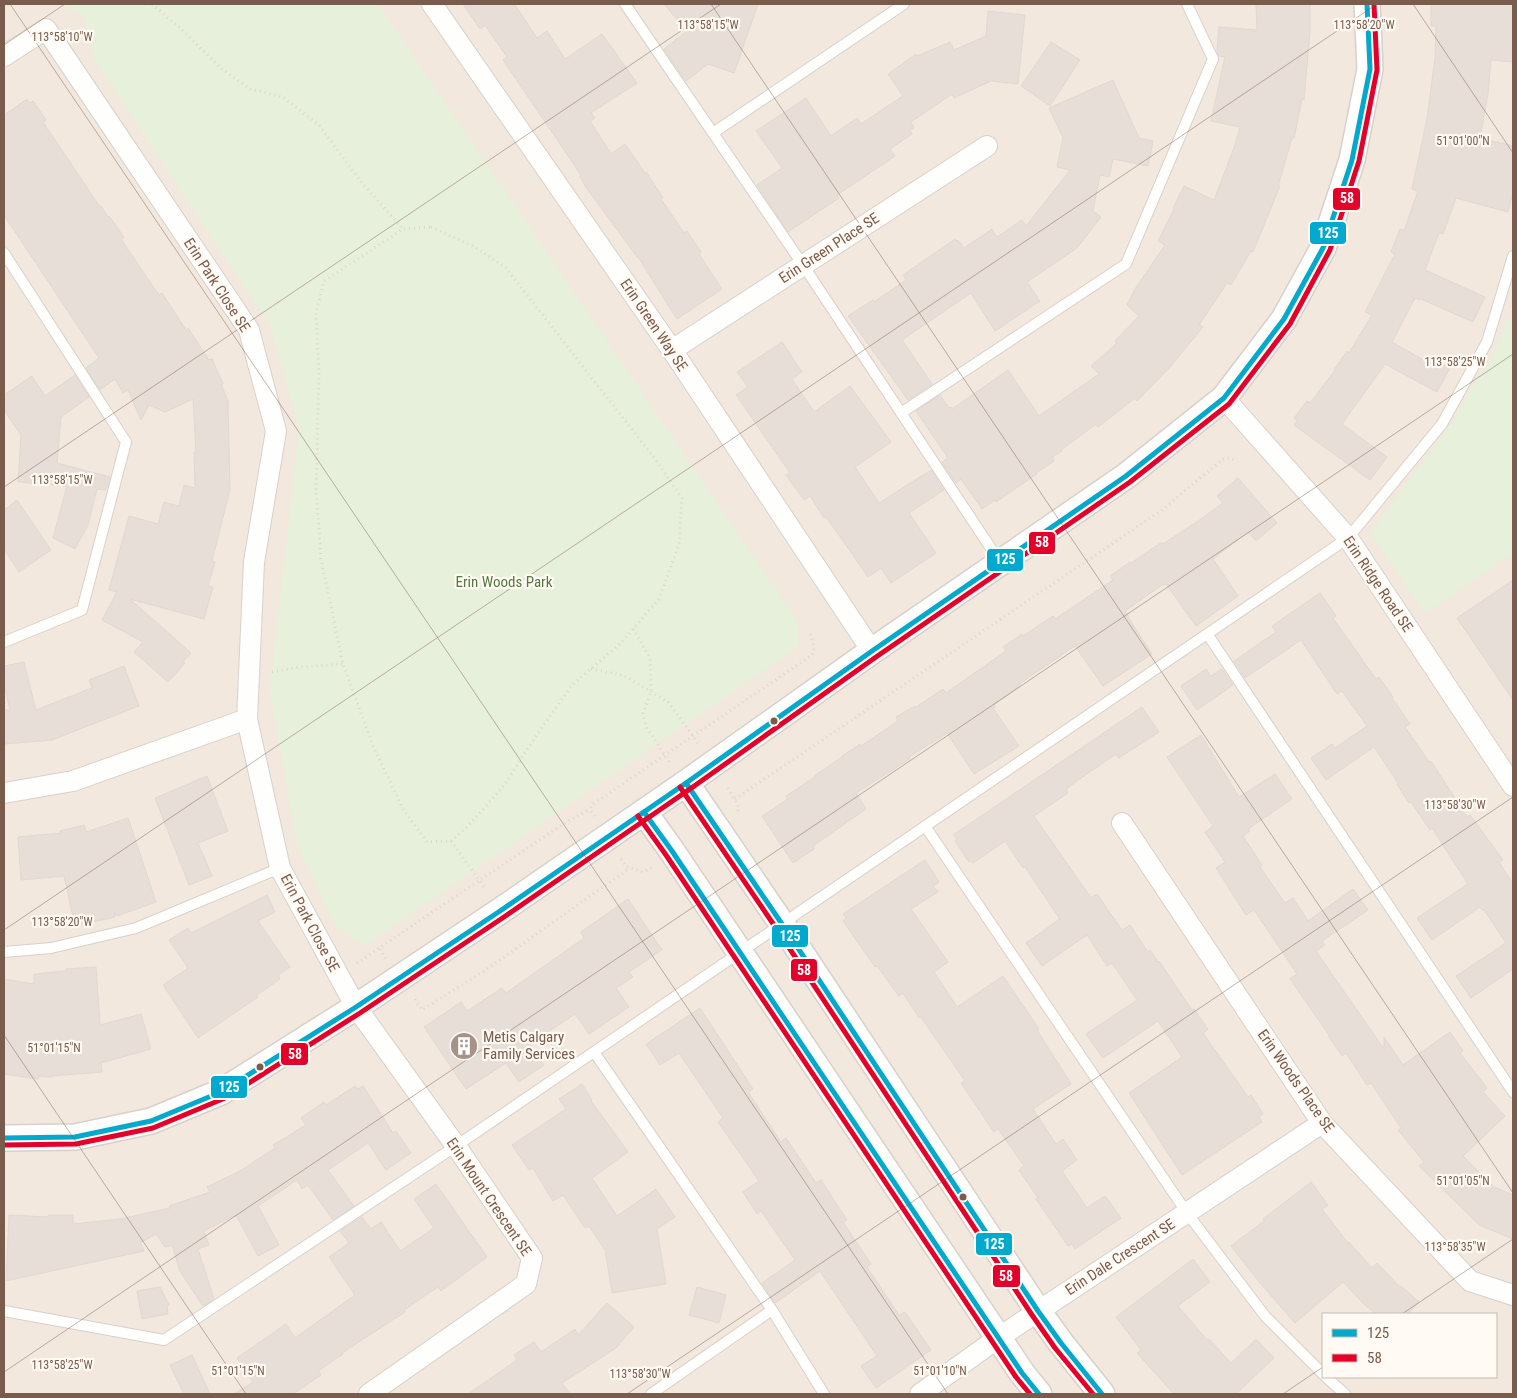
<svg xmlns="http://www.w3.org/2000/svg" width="1517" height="1398" font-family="'Roboto Condensed',sans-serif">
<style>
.residential{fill:#f2e8de;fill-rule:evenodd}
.green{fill:#e7f0db}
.building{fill:#e6ded7;stroke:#e2d8d2}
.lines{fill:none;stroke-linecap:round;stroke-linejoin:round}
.service-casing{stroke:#d7d1cb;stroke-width:12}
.minor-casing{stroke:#d7d1cb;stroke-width:22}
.tertiary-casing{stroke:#d7d1cb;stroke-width:28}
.path{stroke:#dcd5d0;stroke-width:3;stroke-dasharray:1 4;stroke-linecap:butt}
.service{stroke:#fefefd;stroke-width:10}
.minor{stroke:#fefefd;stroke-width:20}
.tertiary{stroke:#fefefd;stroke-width:25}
.bus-1-casing{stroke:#fffaf3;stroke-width:9}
.bus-2-casing{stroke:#fffaf3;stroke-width:9}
.bus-1{stroke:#00a9ce;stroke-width:5}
.bus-2{stroke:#e4002b;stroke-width:5}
.ticks{fill:none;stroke:#7a5c4d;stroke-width:1;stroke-opacity:0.45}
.bus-dot{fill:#7a5c4d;stroke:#fffaf3;stroke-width:2}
.labels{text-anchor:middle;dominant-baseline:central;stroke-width:4.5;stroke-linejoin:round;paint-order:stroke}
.street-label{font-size:15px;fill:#7a5c4d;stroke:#fffaf3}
.park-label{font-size:15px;fill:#537a41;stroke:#fffaf3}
.poi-label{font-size:15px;fill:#7a5c4d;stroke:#fffaf3;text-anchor:start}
.ticks-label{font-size:12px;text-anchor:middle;fill:#7a5c4d;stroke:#fffaf3;stroke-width:4.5;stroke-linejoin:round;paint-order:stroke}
.line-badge{stroke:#fffaf3;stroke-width:2}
.badge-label{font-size:14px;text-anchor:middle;font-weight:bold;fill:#fff}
</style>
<rect width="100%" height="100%" fill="#f9f5f0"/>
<!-- residential -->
<path class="residential" d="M4,4H1513V1394H4ZM1323,1314H1496V1377H1323Z"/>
<!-- green -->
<g class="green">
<polygon points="63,4 378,4 798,622 798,647 365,946 336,927 297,845 270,691 299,428 270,325 95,61 83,17"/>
<polygon points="1513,318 1513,553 1425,614 1370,533 1452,422 1499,343 1505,323"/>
</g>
<!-- building -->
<g class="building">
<polygon points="463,4 517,4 515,5 537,38 547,31 565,59 602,34 637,83 591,113 595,118 590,121 611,154 625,144 645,173 646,172 663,198 661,199 684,233 687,231 701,252 699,254 722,289 677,319 638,257 637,257 585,186 580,176 581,175 503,60 507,57 485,25 480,29"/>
<polygon points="664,4 758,4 734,73 708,64 686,81 664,49 687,31"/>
<polygon points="1256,4 1310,4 1310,31 1304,100 1302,99 1294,138 1292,138 1278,186 1280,186 1253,252 1251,251 1231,285 1227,283 1199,325 1203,327 1170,367 1137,401 1135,398 1098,427 1096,424 1061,450 1062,451 1052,457 1054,460 1053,462 1036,473 1037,474 996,502 995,500 982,509 961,479 956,483 942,462 948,458 916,411 940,395 949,408 951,407 952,409 1008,370 1039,416 1099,374 1091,366 1117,343 1115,341 1139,316 1127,305 1135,289 1165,245 1158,241 1174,209 1173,208 1184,186 1214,200 1234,148 1240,127 1211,121 1225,57 1219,56 1217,51 1219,27 1257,30"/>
<polygon points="1431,4 1513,4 1513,62 1491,60 1488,94 1480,138 1513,146 1513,192 1508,212 1456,198 1443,234 1439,233 1425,270 1485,297 1473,322 1421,299 1420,300 1415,298 1392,342 1425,361 1428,356 1450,368 1437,392 1385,364 1342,424 1387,457 1370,480 1294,425 1297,421 1294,418 1307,401 1310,403 1335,370 1334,370 1347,351 1349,353 1372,315 1365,312 1395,254 1391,252 1400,229 1404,231 1418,191 1412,189 1427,119 1435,58 1436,26 1431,26"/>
<polygon points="988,11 1025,15 1018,84 991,81 954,98 952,94 911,122 914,128 910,130 912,134 890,149 895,156 837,195 839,198 788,232 757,185 782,168 756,131 806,98 831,136 857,118 861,124 903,96 888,74 916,54 917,56 950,42 954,50 986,36"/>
<polygon points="1051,42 1080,60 1050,106 1021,86"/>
<polygon points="1113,80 1139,138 1153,141 1148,166 1113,159 1109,177 1100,175 1093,211 1101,217 1077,248 1027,282 1040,301 995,331 971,293 902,340 932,384 908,400 848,316 873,300 874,302 906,280 903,275 955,239 956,241 958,240 964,248 992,229 997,237 1022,220 1026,226 1070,170 1057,167 1063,138 1049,108"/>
<polygon points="27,99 30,103 33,101 46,120 43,122 100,207 101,206 108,217 109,216 124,237 121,239 152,285 159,295 162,293 186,330 188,328 209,360 212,359 223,384 221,384 228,401 230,490 212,561 215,562 208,586 213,587 204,619 130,599 191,653 183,662 185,663 168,682 134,652 143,642 102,620 117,592 109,590 129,516 158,524 164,502 179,506 184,485 195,488 194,452 196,452 193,399 165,412 149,405 141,420 128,390 123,393 115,379 100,390 86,368 99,358 4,215 4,115"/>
<polygon points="782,342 802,372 792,379 814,412 850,386 891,442 855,467 879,503 931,470 944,490 909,513 936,553 891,583 881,568 868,577 834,528 826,517 824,518 810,496 804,500 786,475 790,473 736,395 748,387 737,372"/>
<polygon points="75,375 89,397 61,417 57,463 110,477 106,490 97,489 88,525 75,549 53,538 67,486 18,482 21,435 4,410 4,395 32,376 45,396"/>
<polygon points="1238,478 1277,523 1256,541 1248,532 1213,559 1238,596 1196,626 1166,584 1162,585 1125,611 1129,617 1128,617 1152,654 1103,686 1075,646 1019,684 1020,686 994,705 995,707 993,708 1019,746 974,774 947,733 909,757 910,759 856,793 866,809 813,846 814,849 793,863 762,816 788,799 786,796 815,777 814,776 842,757 842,756 860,744 861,746 898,721 896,717 915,706 916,707 943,689 946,693 1006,651 1003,647 1022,634 1023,636 1053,616 1055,619 1113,580 1110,576 1130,562 1131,563 1162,542 1163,544 1201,519 1223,503 1217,496"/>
<polygon points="17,500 51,550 19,572 4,549 4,510"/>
<polygon points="1513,580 1513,700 1457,618"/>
<polygon points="1320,593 1336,616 1333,618 1376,679 1379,677 1393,697 1392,698 1410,724 1405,727 1429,762 1431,761 1467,817 1470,815 1503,860 1499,862 1513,884 1513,969 1471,998 1456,976 1506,943 1484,910 1483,911 1480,907 1432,940 1417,918 1468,884 1432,828 1430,830 1411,802 1409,803 1397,784 1398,783 1374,747 1326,780 1311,758 1332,744 1335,748 1367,726 1342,691 1337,694 1301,640 1245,678 1234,661 1276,632 1272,626"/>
<polygon points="24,662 36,710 92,688 89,680 124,666 139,706 52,740 4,744 4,710 10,710 4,685 4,666"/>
<polygon points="1206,669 1211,676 1222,669 1233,685 1197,710 1181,686"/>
<polygon points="1142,707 1159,732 1119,758 1116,754 1077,781 1066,789 1068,793 1034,816 1091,898 1097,894 1122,930 1130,925 1148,952 1150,950 1158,962 1159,961 1192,1010 1194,1009 1208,1029 1203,1033 1248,1097 1251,1095 1263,1114 1259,1117 1262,1122 1182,1175 1129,1093 1182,1057 1158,1021 1103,1058 1086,1034 1137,1000 1112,963 1107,966 1087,935 1042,966 1026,943 1060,919 1025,867 1023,868 1005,841 973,863 971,861 969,862 955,841 957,839 953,835"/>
<polygon points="1201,735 1239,797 1275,774 1292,799 1248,829 1250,831 1243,836 1262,865 1260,867 1285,903 1293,898 1308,921 1353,889 1368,910 1322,941 1325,945 1316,951 1384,1049 1384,1037 1403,1065 1450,1032 1463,1051 1460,1053 1487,1088 1483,1092 1505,1116 1463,1156 1494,1187 1513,1195 1513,1239 1479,1225 1419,1166 1424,1162 1398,1130 1401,1128 1371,1083 1367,1085 1346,1053 1342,1056 1328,1035 1329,1035 1290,979 1297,974 1269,932 1254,910 1246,915 1216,868 1225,862 1205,832 1213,826 1167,757"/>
<polygon points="207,776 228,831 198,843 212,876 189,885 155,798"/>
<polygon points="128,818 156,902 117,916 114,911 115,917 75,926 64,876 21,880 18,837 61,833 60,831 84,825 86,832"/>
<polygon points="925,860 939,882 933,886 938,892 911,909 948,962 934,972 957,1007 1003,976 1039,1029 1037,1030 1071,1084 1033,1109 1056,1144 1063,1139 1077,1160 1062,1171 1087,1208 1105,1196 1121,1218 1075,1249 1072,1244 1068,1246 1036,1199 1038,1198 1019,1170 1024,1166 998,1129 994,1132 961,1083 965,1081 921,1017 919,1018 903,993 899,996 877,966 875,967 843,921 846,918 843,914"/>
<polygon points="267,895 275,912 258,921 290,967 278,975 280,979 257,995 258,997 198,1038 163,985 188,968 169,940 188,928 191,933"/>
<polygon points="628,899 662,950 629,972 633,977 616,988 629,1007 589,1034 575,1014 530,1044 544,1065 519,1082 506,1063 466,1089 424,1027 461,1002 467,1011 502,988 506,993 584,938 581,932"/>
<polygon points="96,967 100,1025 141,1014 151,1049 101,1063 102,1072 52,1076 52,1077 39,1076 38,1079 4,1074 4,979 34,984 34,974 66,971 66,969"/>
<polygon points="700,1008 753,1089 748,1092 781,1142 786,1138 816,1183 821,1180 847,1220 843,1222 871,1264 867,1267 899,1315 905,1312 931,1350 876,1388 861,1366 877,1356 820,1271 775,1303 762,1283 795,1260 761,1211 757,1214 743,1192 759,1181 718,1122 723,1118 679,1053 660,1065 646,1044"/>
<polygon points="582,1084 592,1100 591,1101 628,1152 592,1178 617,1216 656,1189 675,1217 657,1229 666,1284 612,1293 605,1250 589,1226 585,1228 563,1195 553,1201 533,1168 529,1170 512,1145 566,1109 559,1099"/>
<polygon points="355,1086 358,1089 363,1086 393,1133 396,1131 411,1153 386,1170 368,1143 328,1170 354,1206 333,1220 308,1185 302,1189 297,1180 258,1206 279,1245 258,1256 236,1215 204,1231 209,1245 198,1249 214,1299 203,1306 180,1271 172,1245 165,1247 156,1234 140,1243 144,1251 6,1281 9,1215 48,1217 48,1215 73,1215 73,1224 120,1219 170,1208 169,1206 210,1192 207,1187 240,1171 275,1148 273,1145 306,1125 301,1118 324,1102 326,1105"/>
<polygon points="1311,1182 1328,1205 1322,1209 1348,1243 1349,1242 1372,1268 1377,1263 1400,1287 1401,1286 1419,1302 1408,1314 1376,1314 1366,1306 1343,1282 1295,1323 1260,1283 1231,1246 1264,1221 1263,1219"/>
<polygon points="436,1184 487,1257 441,1291 438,1287 404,1310 405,1312 342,1353 343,1354 318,1371 321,1375 293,1394 234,1394 253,1382 237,1358 286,1324 295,1338 355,1295 329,1257 349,1243 340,1231 362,1217 371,1229 381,1222 400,1251 434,1228 414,1199"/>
<polygon points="1193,1259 1210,1282 1178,1306 1207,1340 1209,1339 1231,1363 1256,1339 1274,1358 1236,1394 1174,1394 1137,1353 1141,1350 1116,1317"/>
<polygon points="160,1287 169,1305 167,1306 168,1314 142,1319 137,1291"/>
<polygon points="697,1287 726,1295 719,1323 689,1315"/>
<polygon points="607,1303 634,1327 616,1348 562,1383 570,1394 468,1394 517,1360 514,1355 534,1342 541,1352 575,1329 578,1335"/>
<polygon points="192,1355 210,1394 184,1394 170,1365"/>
</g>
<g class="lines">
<defs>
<g id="service">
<polyline points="625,4 803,265 1000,562"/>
<polyline points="713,133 904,4"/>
<polyline points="4,253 126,442 82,610 4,642"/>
<polyline points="901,413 1126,264 1213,59 1187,4"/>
<polyline points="1208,635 1513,1092"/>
<polyline points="925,826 1187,1213 1265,1316 1323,1374"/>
<polyline points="4,952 51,948 136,928 280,868"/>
<polyline points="594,1052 772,1310 824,1394"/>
<polyline points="4,1311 164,1340 456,1146 1348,538 1442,424 1487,342 1513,256"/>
<polyline points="1326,1377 1345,1394"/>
<polyline points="651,1394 772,1310"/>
</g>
<g id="minor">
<polyline points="432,4 672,350 872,651"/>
<polyline points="4,56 46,29 249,330 276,431 254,562 247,719 280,868 356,1007 456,1146 532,1258 526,1284 369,1394"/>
<polyline points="672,350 987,146"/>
<polyline points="1224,398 1348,538 1513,786"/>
<polyline points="4,793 73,781 247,719"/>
<polyline points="1122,823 1322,1123 1470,1281 1513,1295"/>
<polyline points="920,1394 998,1338 1322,1123"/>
</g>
<g id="tertiary">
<polyline points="686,783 782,924 1038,1311 1061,1343 1102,1394"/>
<polyline points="644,812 672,851 1022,1373 1039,1394"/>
<polyline points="4,1138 75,1137 151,1121 221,1092 356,1007 500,911 686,783 872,651 1126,476 1224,398 1284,319 1323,248 1352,160 1370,69 1367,4"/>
</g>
</defs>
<!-- service casing -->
<use href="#service" class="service-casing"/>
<!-- minor casing -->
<use href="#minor" class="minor-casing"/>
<!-- tertiary casing -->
<use href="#tertiary" class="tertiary-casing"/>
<!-- path -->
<g class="path">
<polyline points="152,4 180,28 223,70 250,89 283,97 318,124 362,183 403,229"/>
<polygon points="431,227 475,247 506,268 655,459 682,498 679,544 659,599 621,643 572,685 536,736 505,784 471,823 451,841 427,842 403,809 373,746 343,664 321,559 316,490 319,375 316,313 324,281 403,229"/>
<polyline points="633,629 650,658 651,692 643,713 647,728 671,765"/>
<polyline points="591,669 623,675 668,702 698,743"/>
<polyline points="272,672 299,667 343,664"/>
<polyline points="728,788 738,805 738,815"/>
<polyline points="735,799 1162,510 1223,459 1229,458 1237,461"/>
<polyline points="595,816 590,809 593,804 812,655 814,648 811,634"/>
<polyline points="451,841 486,890"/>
<polyline points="621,859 627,867 643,872 653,867"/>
<polyline points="380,949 386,959"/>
<polyline points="357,963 563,824 590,809"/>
<polyline points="415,999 422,1010 484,971 630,868"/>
</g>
<!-- service -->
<use href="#service" class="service"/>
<!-- minor -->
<use href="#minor" class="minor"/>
<!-- tertiary -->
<use href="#tertiary" class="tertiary"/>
<defs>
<g id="bus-1">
<polyline points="686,783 782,924 1038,1311 1061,1343 1102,1394"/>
<polyline points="644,812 672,851 1022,1373 1039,1394"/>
<polyline points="4,1138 75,1137 151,1121 221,1092 356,1007 500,911 686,783 872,651 1126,476 1224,398 1284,319 1323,248 1352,160 1370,69 1367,4"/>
</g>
<g id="bus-2">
<polyline points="680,787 776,928 1032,1315 1055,1348 1093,1394"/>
<polyline points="638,816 666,855 1016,1377 1030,1394"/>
<polyline points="4,1145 76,1144 153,1128 225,1098 360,1013 504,917 690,789 876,657 1130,482 1229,404 1290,324 1330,250 1359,161 1377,70 1374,4"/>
</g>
</defs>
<!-- bus-1 casing -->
<use href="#bus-1" class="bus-1-casing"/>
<!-- bus-2 casing -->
<use href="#bus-2" class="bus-2-casing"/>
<!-- bus-1 -->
<use href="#bus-1" class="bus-1"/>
<!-- bus-2 -->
<use href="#bus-2" class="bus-2"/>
</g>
<!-- ticks -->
<path class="ticks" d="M10,4L948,1394M711,4L1513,1193M1413,4L1513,153M4,45L65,4M4,487L721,4M4,930L1377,4M4,1035L246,1394M1402,1314L1513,1239M4,1372L1513,354M627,1394L1513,797M1283,1394L1323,1367"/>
<!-- icons -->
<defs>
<symbol id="building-disc" viewBox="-11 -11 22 22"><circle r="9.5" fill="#a69286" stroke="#fffaf3"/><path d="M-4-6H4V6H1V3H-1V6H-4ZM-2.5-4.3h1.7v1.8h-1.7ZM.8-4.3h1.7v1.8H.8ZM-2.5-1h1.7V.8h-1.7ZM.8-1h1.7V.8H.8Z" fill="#fff"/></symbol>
</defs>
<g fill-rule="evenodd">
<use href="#building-disc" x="448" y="1030" width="32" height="32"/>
</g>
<!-- markers -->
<g class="bus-dot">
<circle cx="774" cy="721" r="4.5"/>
<circle cx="260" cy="1067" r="4.5"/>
<circle cx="963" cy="1197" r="4.5"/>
</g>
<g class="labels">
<!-- street labels -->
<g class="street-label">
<text transform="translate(829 248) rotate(-33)">Erin Green Place SE</text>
<text transform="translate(217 285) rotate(57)">Erin Park Close SE</text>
<text transform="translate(654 325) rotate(56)">Erin Green Way SE</text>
<text transform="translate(1378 584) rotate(56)">Erin Ridge Road SE</text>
<text transform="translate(310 923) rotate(62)">Erin Park Close SE</text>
<text transform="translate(1296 1081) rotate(55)">Erin Woods Place SE</text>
<text transform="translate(489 1197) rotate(56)">Erin Mount Crescent SE</text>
<text transform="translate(1120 1257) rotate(-33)">Erin Dale Crescent SE</text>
</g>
<!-- park labels -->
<g class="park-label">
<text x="504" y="582">Erin Woods Park</text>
</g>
<!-- poi labels -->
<g class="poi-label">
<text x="483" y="1037">Metis Calgary<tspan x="483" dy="17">Family Services</tspan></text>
</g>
</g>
<g class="ticks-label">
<text x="708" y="29">113°58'15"W</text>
<text x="1364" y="29">113°58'20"W</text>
<text x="62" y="41">113°58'10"W</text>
<text x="1463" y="145">51°01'00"N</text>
<text x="1455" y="366">113°58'25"W</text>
<text x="62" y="484">113°58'15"W</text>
<text x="1455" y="809">113°58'30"W</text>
<text x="62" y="926">113°58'20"W</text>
<text x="54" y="1052">51°01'15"N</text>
<text x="1463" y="1185">51°01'05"N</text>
<text x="1455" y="1251">113°58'35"W</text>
<text x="62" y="1369">113°58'25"W</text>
<text x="238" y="1375">51°01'15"N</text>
<text x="940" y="1375">51°01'10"N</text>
<text x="640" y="1378">113°58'30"W</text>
</g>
<g class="line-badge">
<rect x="1332" y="187" width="29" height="24" rx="5" fill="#e4002b"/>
<rect x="1309" y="221" width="38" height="24" rx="5" fill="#00a9ce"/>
<rect x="1028" y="531" width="28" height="24" rx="5" fill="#e4002b"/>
<rect x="986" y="548" width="38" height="24" rx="5" fill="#00a9ce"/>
<rect x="771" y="924" width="38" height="24" rx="5" fill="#00a9ce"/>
<rect x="790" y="958" width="28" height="24" rx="5" fill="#e4002b"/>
<rect x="280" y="1042" width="29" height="24" rx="5" fill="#e4002b"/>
<rect x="210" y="1075" width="38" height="24" rx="5" fill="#00a9ce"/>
<rect x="975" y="1232" width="38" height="24" rx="5" fill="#00a9ce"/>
<rect x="992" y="1264" width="29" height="24" rx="5" fill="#e4002b"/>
</g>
<g class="badge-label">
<text x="1347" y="203">58</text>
<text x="1328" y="238">125</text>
<text x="1042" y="547">58</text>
<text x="1005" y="564">125</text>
<text x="790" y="941">125</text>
<text x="804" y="975">58</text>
<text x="295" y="1059">58</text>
<text x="229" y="1092">125</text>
<text x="994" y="1249">125</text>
<text x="1006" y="1281">58</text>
</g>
<!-- border -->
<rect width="1517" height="1398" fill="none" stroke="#7a5c4d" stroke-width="10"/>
<!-- legend -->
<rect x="1322" y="1313" width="175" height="65" fill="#fffaf3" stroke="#cabbb1"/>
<rect x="1332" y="1329" width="25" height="8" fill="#00a9ce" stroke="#cabbb1"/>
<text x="1367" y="1338" font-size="15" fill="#7a5c4d">125</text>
<rect x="1332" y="1354" width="25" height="8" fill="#e4002b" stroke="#cabbb1"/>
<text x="1367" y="1363" font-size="15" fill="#7a5c4d">58</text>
</svg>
